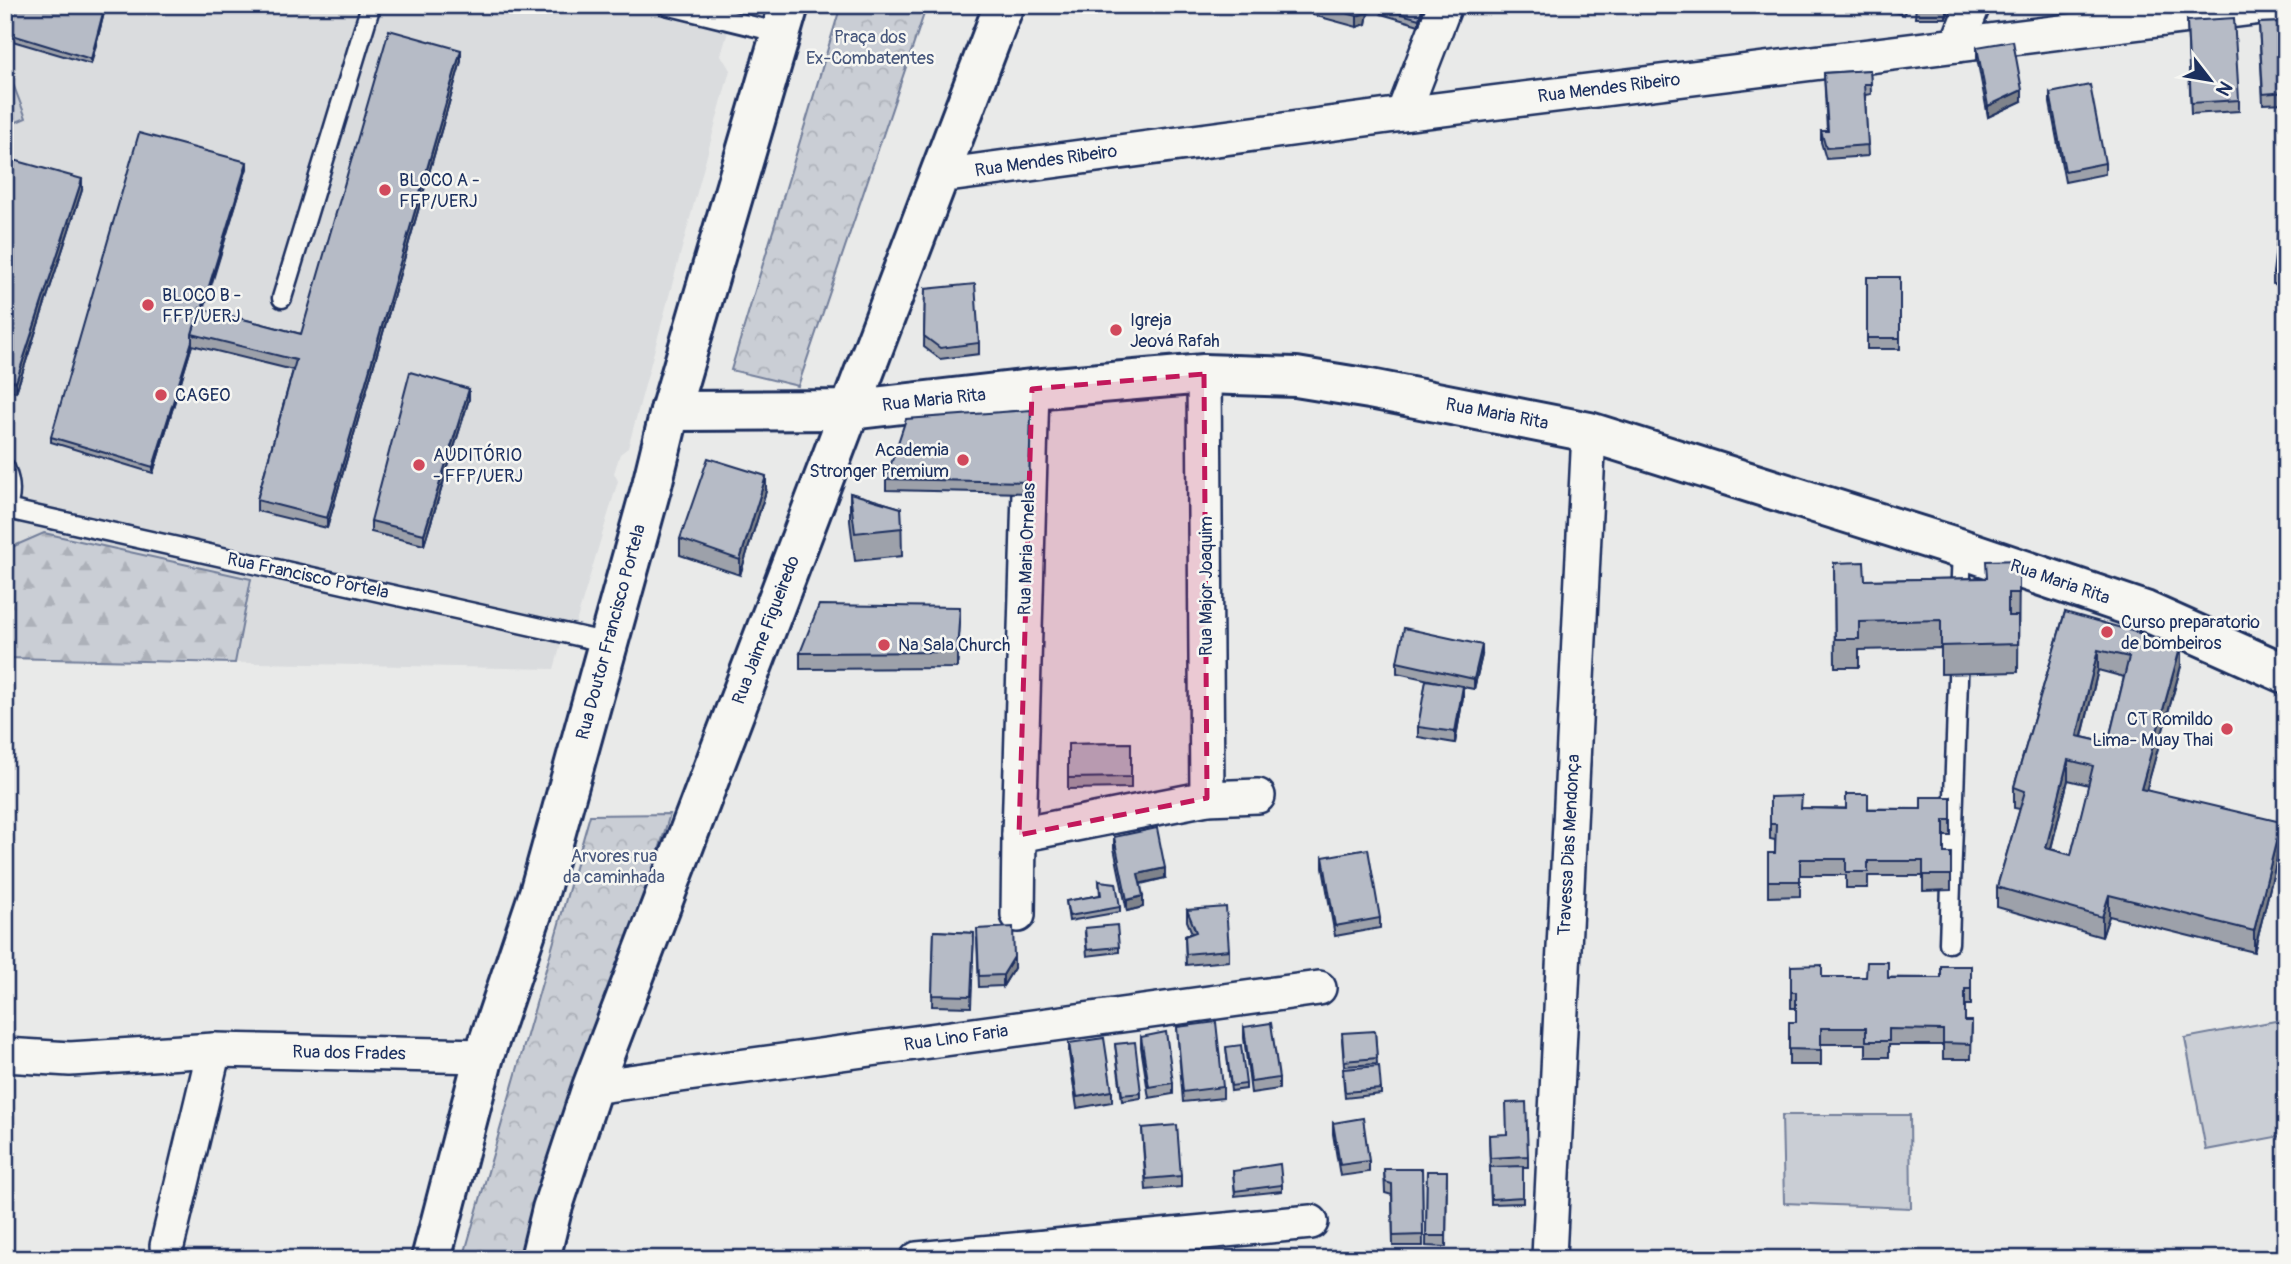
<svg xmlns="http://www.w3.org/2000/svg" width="2291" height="1264" font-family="Pangolin,sans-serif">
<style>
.built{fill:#dadcde}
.forest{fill:url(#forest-firs);stroke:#727e9a;stroke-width:2}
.park{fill:url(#park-crowns);stroke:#727e9a;stroke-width:2}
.pitch{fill:#caced5;stroke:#727e9a;stroke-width:2}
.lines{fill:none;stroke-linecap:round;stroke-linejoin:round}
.service-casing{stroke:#1b2f5e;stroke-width:23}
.minor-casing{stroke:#1b2f5e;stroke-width:38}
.tertiary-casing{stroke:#1b2f5e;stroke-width:44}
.primary-casing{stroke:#1b2f5e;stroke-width:44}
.service{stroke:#f6f6f2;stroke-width:18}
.minor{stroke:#f6f6f2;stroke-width:33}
.tertiary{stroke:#f6f6f2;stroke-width:38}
.primary{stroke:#f6f6f2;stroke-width:38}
.wall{fill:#9da1aa;stroke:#1b2f5e;stroke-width:2;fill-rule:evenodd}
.shaded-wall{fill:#7f838b;stroke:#1b2f5e;stroke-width:2}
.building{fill:#b6bbc6;stroke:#1b2f5e;stroke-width:2;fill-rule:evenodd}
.marked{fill:#c2185b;fill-opacity:0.2;stroke:#c2185b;stroke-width:5;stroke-dasharray:14 9;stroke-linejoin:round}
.poi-dot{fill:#d1495b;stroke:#f6f6f2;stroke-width:2.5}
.labels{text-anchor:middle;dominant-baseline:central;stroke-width:5;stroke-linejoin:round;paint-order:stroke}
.park-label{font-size:18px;fill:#47577c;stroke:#f6f6f2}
.street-label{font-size:18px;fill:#1b2f5e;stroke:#f6f6f2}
.poi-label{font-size:18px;fill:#1b2f5e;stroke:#f6f6f2;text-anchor:start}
</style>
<defs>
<pattern id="forest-firs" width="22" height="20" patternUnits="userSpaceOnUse" patternTransform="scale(1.75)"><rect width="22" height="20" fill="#caced5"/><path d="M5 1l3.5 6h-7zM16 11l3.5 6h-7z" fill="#adb1b9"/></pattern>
<pattern id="park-crowns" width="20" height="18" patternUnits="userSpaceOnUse" patternTransform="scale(1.75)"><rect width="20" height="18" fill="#caced5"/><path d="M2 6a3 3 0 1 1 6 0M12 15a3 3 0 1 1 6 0" fill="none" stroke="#adb1b9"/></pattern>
</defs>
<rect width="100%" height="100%" fill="#e9eae9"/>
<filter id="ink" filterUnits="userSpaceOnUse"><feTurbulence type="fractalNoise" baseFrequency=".0143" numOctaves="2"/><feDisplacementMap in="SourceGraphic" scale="14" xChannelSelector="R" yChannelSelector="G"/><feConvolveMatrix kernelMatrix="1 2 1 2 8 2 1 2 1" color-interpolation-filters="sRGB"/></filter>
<g filter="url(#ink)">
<!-- built -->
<polygon class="built" points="5,5 736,5 721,55 730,70 628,448 620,454 614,473 618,481 575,626 565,630 554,669 5,658"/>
<!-- forest -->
<g class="forest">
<polygon points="5,63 26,118 5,127"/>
<polygon points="44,533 251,579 235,663 5,658 5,550"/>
</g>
<!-- park -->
<g class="park">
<polygon points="841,5 927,5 798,386 731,370"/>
<polygon points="670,814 534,1259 463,1259 590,815"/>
</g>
<!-- pitch -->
<g class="pitch">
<polygon points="2286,1019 2286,1135 2206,1150 2185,1038"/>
<polygon points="1782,1115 1910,1115 1911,1208 1784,1203"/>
</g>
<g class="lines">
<defs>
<g id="service">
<polyline points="666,5 781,33"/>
<polyline points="282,298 371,5"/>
<path d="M5,468C11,483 12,496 5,512"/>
<polyline points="7,509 609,643"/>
<polyline points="1960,601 1962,549"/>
<polyline points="1949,943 1959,650"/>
</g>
<g id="minor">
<polyline points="1957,45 1973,5"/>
<polyline points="1403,114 1445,5"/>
<polyline points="940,176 1403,114 2278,5"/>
<polyline points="1204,374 1207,798"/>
<polyline points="1019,835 1207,798 1258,796"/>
<polyline points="1018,915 1019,835 1032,389"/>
<polyline points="5,1055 70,1059 214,1050 484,1056"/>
<polyline points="592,1087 1319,988"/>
<polyline points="167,1246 214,1050"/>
<polyline points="1549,1257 1589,432"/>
<polyline points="917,1259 1311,1222"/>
</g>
<polyline id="tertiary" points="670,411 849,410 1032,389 1204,374 1296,377 1370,389 1589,432 1962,549 2145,611 2286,674"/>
<g id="primary">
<polyline points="431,1259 484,1056 539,893 652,485 670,411 789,5"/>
<polyline points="540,1259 552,1209 592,1087 1004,5"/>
</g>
</defs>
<!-- service casing -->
<use href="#service" class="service-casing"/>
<!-- minor casing -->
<use href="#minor" class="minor-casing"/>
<!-- tertiary casing -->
<use href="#tertiary" class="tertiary-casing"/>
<!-- primary casing -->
<use href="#primary" class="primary-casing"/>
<!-- service -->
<use href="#service" class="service"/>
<!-- minor -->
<use href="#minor" class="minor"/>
<!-- tertiary -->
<use href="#tertiary" class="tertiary"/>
<!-- primary -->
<use href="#primary" class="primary"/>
</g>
<!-- wall -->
<g class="wall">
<polygon points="16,5 106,5 91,64 9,40 9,34"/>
<polygon points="1313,5 1375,5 1373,11 1368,13 1366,24 1357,27 1313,15"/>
<polygon points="1381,5 1425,5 1419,25 1381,14"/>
<polygon points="1869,5 1906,5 1904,15"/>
<polygon points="1916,5 1951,5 1946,18 1915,18"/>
<polygon points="2187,21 2239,100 2239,111 2191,114"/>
<polygon points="2286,22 2286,103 2263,104 2259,23"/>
<polygon points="1977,47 2022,101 1988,117 1977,58"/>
<polygon points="461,61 327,528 257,511 257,500 293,370 192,345 153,473 51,442 51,437 247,168 204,309 301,334"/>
<polygon points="1870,70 1871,94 1865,95 1868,156 1826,159 1821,142 1821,131 1827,131 1824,73"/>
<polygon points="2050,93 2105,163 2105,174 2065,182 2050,103"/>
<polygon points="5,175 82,190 16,392 5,389"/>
<polygon points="2286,231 2286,286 2273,284 2273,273"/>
<rect x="1867" y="277" width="33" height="72"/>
<polygon points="925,289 979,343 979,354 940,359 924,347"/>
<polygon points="469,399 424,545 371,532 371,521"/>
<polygon points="1031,410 1029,493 886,490 886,479"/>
<polygon points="766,491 740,575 680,555 680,539"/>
<polygon points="850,493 901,508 902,556 855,561 850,521"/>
<polygon points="2019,560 2018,672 1941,674 1941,648 1859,650 1859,667 1835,667 1834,563 1865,580 1986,578"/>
<path d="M2065,612L2181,666L2146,790L2281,843L2254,952L2109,916L2102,937L1997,907V887L2020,809L2014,808V787ZM2098,670L2124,677L2108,743L2082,737ZM2068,780L2089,785L2071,855L2051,849Z"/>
<polygon points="960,622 957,668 800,669 800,653"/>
<polygon points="1482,655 1474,689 1463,687 1463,697 1455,743 1418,737 1418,727 1447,684 1397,673 1397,662"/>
<polygon points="1131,743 1131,788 1068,789 1068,744"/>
<polygon points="1770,797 1802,808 1921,809 1951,797 1951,836 1944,836 1944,853 1951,853 1951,890 1923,891 1923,876 1868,876 1868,888 1846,888 1846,875 1800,875 1800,896 1768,897 1768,853 1775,853 1775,840 1770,839"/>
<polygon points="1114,837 1165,878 1141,884 1143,907 1127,911 1114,848"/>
<polygon points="1323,857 1380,918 1380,928 1335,936 1323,868"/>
<polygon points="1099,881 1120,907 1120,912 1069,921 1066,901 1100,895"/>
<polygon points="1187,910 1229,950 1229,961 1186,965 1185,936 1192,933 1187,921"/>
<polygon points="934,931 974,933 971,1007 932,1006"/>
<polygon points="1085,933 1119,947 1119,952 1087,956"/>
<polygon points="977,939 1014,968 1003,986 979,987"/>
<polygon points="1791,966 1822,977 1941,978 1971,966 1971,1005 1965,1005 1965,1021 1972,1021 1971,1059 1943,1059 1943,1045 1889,1045 1889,1057 1866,1057 1866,1044 1821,1044 1821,1065 1789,1065 1789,1022 1796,1022 1796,1008 1791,1008"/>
<polygon points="1177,1027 1223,1087 1223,1098 1183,1102"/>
<polygon points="1244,1027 1279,1078 1279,1089 1251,1093 1244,1038"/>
<polygon points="1375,1031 1377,1064 1344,1066 1342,1039"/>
<polygon points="1141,1037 1173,1083 1173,1094 1149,1098 1141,1047"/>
<polygon points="1069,1043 1112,1091 1112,1102 1077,1108 1069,1054"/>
<polygon points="1115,1044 1141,1093 1141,1098 1122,1101"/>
<polygon points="1226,1047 1246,1084 1246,1089 1231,1091"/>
<polygon points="1343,1075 1381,1089 1381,1094 1345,1098"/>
<polygon points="1333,1123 1369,1161 1369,1172 1340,1176 1333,1134"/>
<polygon points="1142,1128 1181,1176 1181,1187 1146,1190"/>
<polygon points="1489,1135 1528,1156 1528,1167 1523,1167 1523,1203 1491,1204"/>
<polygon points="1384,1169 1422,1169 1423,1246 1393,1246 1392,1195 1385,1193"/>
<polygon points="1233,1171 1282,1185 1282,1191 1235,1196"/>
<polygon points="1427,1171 1447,1171 1446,1247 1426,1246"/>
</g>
<!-- shaded-wall -->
<g class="shaded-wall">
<polygon points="105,5 106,5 91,64 91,59"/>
<polygon points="1367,5 1375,5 1373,11 1368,13 1366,24 1357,27 1357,16"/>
<polygon points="1423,5 1425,5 1419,25 1419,19"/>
<polygon points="1947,5 1951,5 1946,18 1946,7"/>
<polygon points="461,50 461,61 327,528 327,518"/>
<polygon points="2022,90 2022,101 1988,117 1988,106"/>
<polygon points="247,162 247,168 195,335 194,334"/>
<polygon points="82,179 82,190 16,392 16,382"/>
<polygon points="192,341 192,345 153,473 153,467"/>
<polygon points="469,389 469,399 424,545 424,534"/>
<polygon points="766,476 766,491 740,575 740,560"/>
<polygon points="960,607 960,622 957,668 957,652"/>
<polygon points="1482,645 1482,655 1474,689 1474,679"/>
<polygon points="2181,645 2181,666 2141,809 2141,789"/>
<polygon points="2098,650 2098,670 2077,756 2077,736"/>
<polygon points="1463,686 1463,697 1455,743 1455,732"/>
<polygon points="2068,760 2068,780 2046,868 2046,848"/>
<polygon points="2281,822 2281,843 2254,952 2254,931"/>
<polygon points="1165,868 1165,878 1138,884 1138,874"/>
<polygon points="2109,895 2109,916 2102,937 2102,917"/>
<polygon points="1143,896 1143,907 1127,911 1127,900"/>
<polygon points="1014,957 1014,968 1003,986 1003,975"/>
</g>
<!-- building -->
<g class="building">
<polygon points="16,5 105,5 91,59 9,34"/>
<polygon points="1315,5 1367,5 1366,13 1357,16"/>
<polygon points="1381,5 1423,5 1419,19 1381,8"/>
<polygon points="1916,5 1947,5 1946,7 1915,7"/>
<polygon points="2234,18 2239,100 2191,103 2187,21"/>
<polygon points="2286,22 2286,92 2263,94 2259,23"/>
<polygon points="389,30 461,50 327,518 257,500 296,360 192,334 200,308 301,334"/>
<polygon points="2013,41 2022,90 1988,106 1977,47"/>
<polygon points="1870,70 1871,84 1864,84 1868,145 1826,148 1821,131 1828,131 1824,73"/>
<polygon points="2090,85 2105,163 2065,171 2050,93"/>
<polygon points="139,133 247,162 202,309 200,308 192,334 192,341 153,467 51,437"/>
<polygon points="10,159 82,179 16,382 5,379 5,175"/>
<polygon points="2278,230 2286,231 2286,275 2273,273"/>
<rect x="1867" y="277" width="33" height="61"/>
<polygon points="975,284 979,343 940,348 924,336 925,289"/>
<polygon points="410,372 469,389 424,534 371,521"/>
<polygon points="1031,410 1029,482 886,479 906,419"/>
<polygon points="708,458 766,476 740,560 680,539"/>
<polygon points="850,493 901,508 902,528 855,533"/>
<polygon points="2019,560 2019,593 2008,593 2008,616 2018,616 2018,644 1941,646 1941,620 1859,622 1859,639 1835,639 1834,563 1864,562 1865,580 1987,578 1986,561"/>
<polygon points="819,605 960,607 957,652 800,653"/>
<path d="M2065,612L2181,645L2141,789L2281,822L2254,931L2109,895L2102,917L1997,887L2025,791L2014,787ZM2098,650L2129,657L2108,743L2077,736ZM2068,760L2093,766L2071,855L2046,848Z"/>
<polygon points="1404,628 1482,645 1474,679 1397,662"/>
<polygon points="1426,680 1463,686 1455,732 1418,727"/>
<polygon points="1131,743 1131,777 1068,778 1068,744"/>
<polygon points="1846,794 1868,794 1868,809 1921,809 1921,797 1951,797 1951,820 1944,820 1944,853 1951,853 1951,875 1923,875 1923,861 1868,861 1868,872 1846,872 1846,859 1800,859 1800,881 1768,881 1768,853 1775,853 1776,824 1770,824 1770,797 1802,796 1801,808 1846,809"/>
<polygon points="1157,828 1165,868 1138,874 1143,896 1127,900 1114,837"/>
<polygon points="1368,849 1380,918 1335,926 1323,857"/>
<polygon points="1099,881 1116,883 1120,907 1069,916 1066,901 1101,895"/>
<polygon points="1226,907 1229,950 1186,954 1185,936 1196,932 1187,910"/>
<polygon points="1117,925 1119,947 1087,950 1085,928"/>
<polygon points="1013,927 1014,957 1003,975 979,976 977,929"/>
<polygon points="934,931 974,933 971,996 932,995"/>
<polygon points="1867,962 1888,962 1888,978 1941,978 1941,966 1971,966 1971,989 1965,989 1965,1021 1972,1021 1971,1044 1943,1043 1943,1030 1889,1029 1889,1041 1866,1041 1866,1028 1821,1028 1821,1050 1789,1049 1789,1022 1796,1022 1796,992 1791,992 1791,966 1822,965 1822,977 1866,977"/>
<polygon points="1216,1022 1223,1087 1183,1092 1177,1027"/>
<polygon points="1271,1023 1279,1078 1251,1082 1244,1027"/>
<polygon points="1375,1031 1377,1058 1344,1061 1342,1033"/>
<polygon points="1166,1032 1173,1083 1149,1087 1141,1037"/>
<polygon points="1104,1038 1112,1091 1077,1097 1069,1043"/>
<polygon points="1135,1042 1141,1093 1122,1095 1115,1044"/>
<polygon points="1241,1045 1246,1084 1231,1086 1226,1047"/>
<polygon points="1379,1066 1381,1089 1345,1092 1343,1069"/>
<polygon points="1526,1102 1528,1156 1490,1158 1489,1135 1507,1134 1506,1103"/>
<polygon points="1363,1118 1369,1161 1340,1165 1333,1123"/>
<polygon points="1177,1125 1181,1176 1146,1179 1142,1128"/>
<polygon points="1280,1164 1282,1185 1235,1191 1233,1171"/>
<polygon points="1523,1166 1523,1197 1491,1199 1490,1167"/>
<polygon points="1384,1169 1422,1169 1423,1235 1393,1236 1392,1184 1385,1182"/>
<polygon points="1427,1171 1447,1171 1446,1236 1426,1236"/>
</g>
</g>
<!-- marked area -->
<path class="marked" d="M1204,374L1207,798L1019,835L1032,389Z"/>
<!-- markers -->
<g class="poi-dot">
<circle cx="385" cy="190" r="7"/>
<circle cx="148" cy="305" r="7"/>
<circle cx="1116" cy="330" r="7"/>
<circle cx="161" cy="395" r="7"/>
<circle cx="963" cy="460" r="7"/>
<circle cx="419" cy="465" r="7"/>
<circle cx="2107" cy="632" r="7"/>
<circle cx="884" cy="645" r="7"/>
<circle cx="2227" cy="729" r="7"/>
</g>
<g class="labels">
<!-- park labels -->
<g class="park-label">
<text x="870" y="37">Praça dos<tspan x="870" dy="21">Ex-Combatentes</tspan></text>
<text x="614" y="856">Arvores rua<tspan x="614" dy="21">da caminhada</tspan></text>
</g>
<!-- street labels -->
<g class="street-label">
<text transform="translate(1609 88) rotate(-7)">Rua Mendes Ribeiro</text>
<text transform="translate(1046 161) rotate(-8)">Rua Mendes Ribeiro</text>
<text transform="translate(934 400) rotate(-6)">Rua Maria Rita</text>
<text transform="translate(1497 414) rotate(11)">Rua Maria Rita</text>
<text transform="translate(1027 549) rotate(-88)">Rua Maria Ornelas</text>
<text transform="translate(308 576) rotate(12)">Rua Francisco Portela</text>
<text transform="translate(2060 582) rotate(19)">Rua Maria Rita</text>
<text transform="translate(1206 586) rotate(-90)">Rua Major Joaquim</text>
<text transform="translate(766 630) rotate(-69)">Rua Jaime Figueiredo</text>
<text transform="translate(611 632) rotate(-75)">Rua Doutor Francisco Portela</text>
<text transform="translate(1569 845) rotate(-87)">Travessa Dias Mendonça</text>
<text transform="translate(956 1038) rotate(-8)">Rua Lino Faria</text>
<text transform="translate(349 1053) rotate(1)">Rua dos Frades</text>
</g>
<!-- poi labels -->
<g class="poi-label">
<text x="399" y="180">BLOCO A -<tspan x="399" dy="21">FFP/UERJ</tspan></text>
<text x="162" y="295">BLOCO B -<tspan x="162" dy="21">FFP/UERJ</tspan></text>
<text x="1130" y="320">Igreja<tspan x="1130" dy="21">Jeová Rafah</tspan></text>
<text x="175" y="395">CAGEO</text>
<text x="949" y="450" text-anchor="end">Academia<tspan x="949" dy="21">Stronger Premium</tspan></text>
<text x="433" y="455">AUDITÓRIO<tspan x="433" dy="21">- FFP/UERJ</tspan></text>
<text x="2121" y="622">Curso preparatorio<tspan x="2121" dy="21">de bombeiros</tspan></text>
<text x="898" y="645">Na Sala Church</text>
<text x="2213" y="719" text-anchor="end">CT Romildo<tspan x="2213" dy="21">Lima- Muay Thai</tspan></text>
</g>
</g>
<!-- margin -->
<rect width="2291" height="1264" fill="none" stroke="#f6f6f2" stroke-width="28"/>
<rect x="14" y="14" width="2263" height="1236" fill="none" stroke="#1b2f5e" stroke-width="2.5" filter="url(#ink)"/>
<!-- north arrow -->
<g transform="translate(2210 80) rotate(121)" stroke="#f6f6f2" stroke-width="5" paint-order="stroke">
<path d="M0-5L12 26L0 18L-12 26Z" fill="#1b2f5e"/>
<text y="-10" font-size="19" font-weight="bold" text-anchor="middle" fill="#1b2f5e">N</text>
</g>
</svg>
